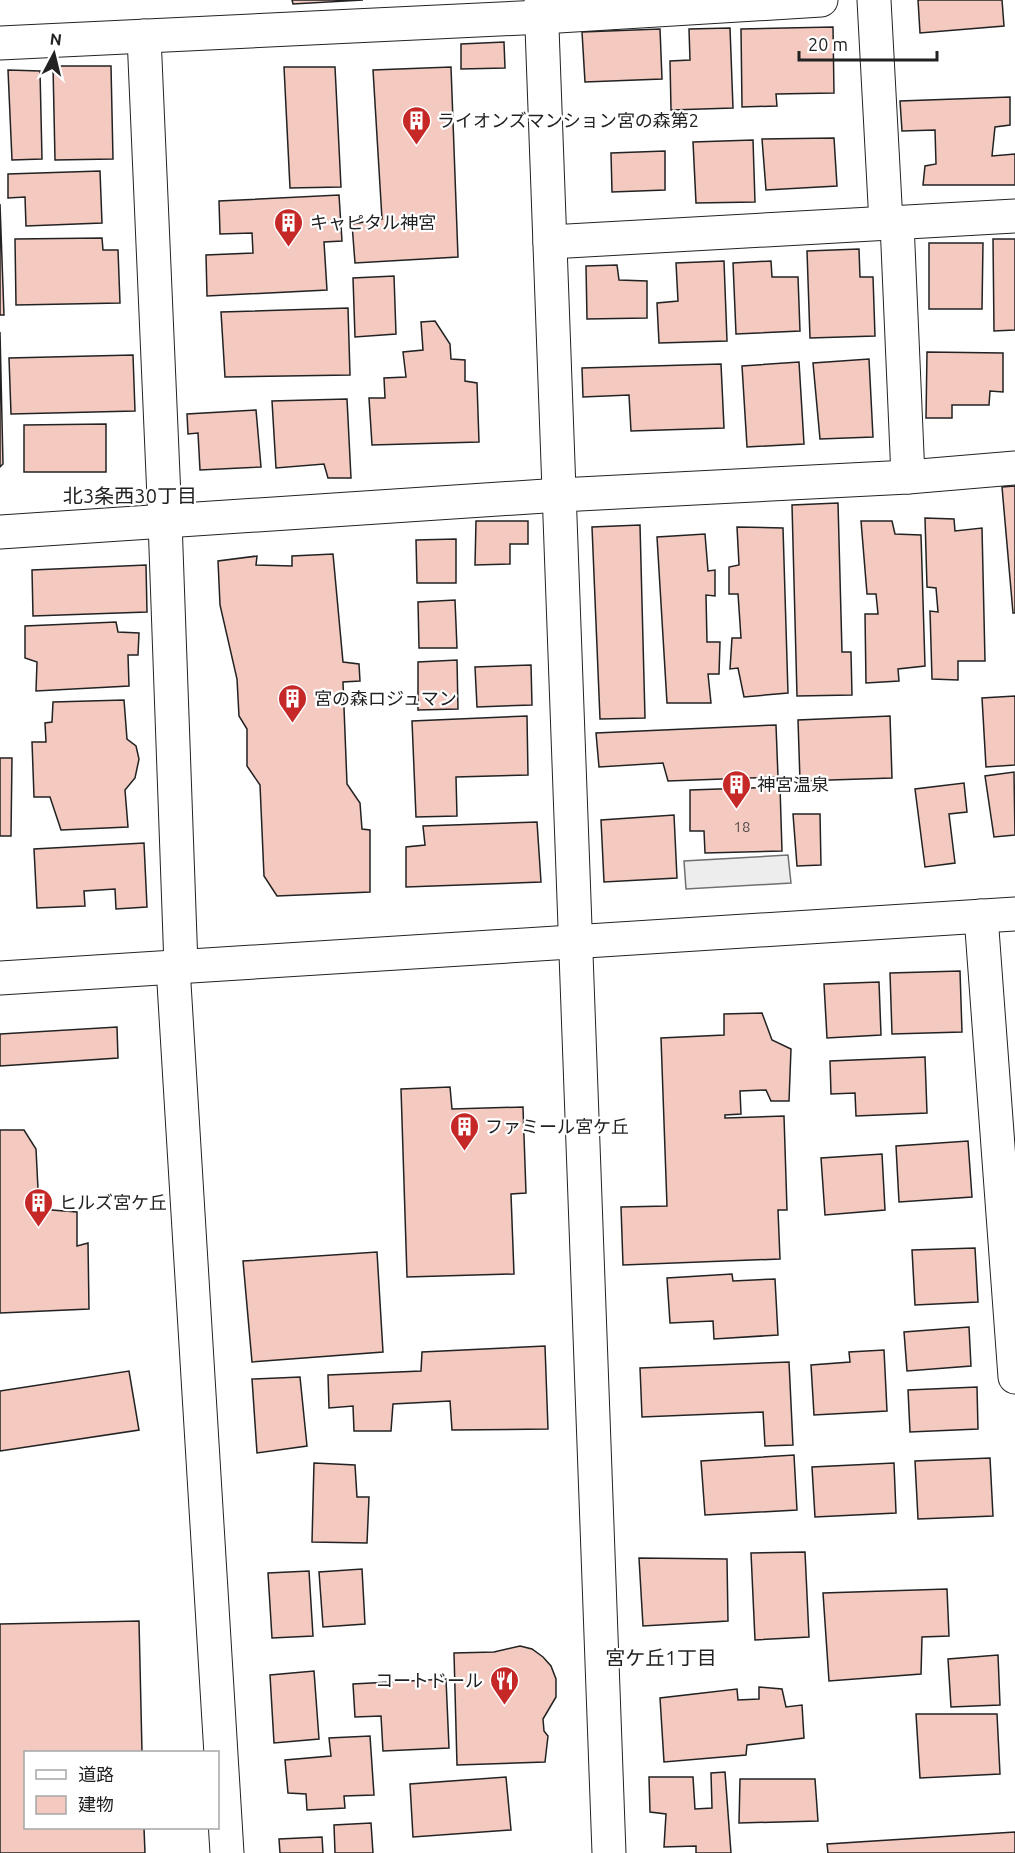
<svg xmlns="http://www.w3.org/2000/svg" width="1015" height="1853" font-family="Ubuntu,'Noto Sans JP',sans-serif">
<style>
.parking{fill:#ededed;stroke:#6f6f6f;stroke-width:1.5}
.building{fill:#f3c9c0;stroke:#222;stroke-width:1.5}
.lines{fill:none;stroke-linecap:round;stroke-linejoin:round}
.minor-casing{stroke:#222;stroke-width:35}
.minor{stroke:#fff;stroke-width:33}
.labels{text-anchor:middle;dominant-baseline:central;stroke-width:4.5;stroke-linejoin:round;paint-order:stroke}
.number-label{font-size:15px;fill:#564c4a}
.poi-label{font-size:18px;fill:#222;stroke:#fff;text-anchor:start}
.neighbourhood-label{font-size:20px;fill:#222;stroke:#fff}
</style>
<rect width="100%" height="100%" fill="#fff"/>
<!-- parking -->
<polygon class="parking" points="788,855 791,883 686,889 684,861"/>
<!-- building -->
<g class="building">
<polygon points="292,0 363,0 293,4"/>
<polygon points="918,0 1002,0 1004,26 920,33"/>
<polygon points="833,27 834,93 776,94 777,106 742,107 741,29"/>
<polygon points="730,28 733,108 671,110 670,61 690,60 689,29"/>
<polygon points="660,29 662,79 585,82 582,32"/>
<polygon points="504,42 505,68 461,69 461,44"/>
<polygon points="53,66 111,66 113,159 55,160"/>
<polygon points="284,67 335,67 341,187 290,188"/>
<polygon points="451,67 458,257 355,263 352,224 382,219 373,70"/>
<polygon points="8,70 40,71 42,159 12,160"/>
<polygon points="1010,97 1010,125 995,127 992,156 1015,154 1015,185 923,185 925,166 936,164 935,130 902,131 900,101"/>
<polygon points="834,138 837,186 766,190 762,139"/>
<polygon points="753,140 755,202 696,203 693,142"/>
<polygon points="665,151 665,190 612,192 611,153"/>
<polygon points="100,171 102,223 26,226 25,197 8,198 8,174"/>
<polygon points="339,195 342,241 324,242 327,290 207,296 206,255 253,253 252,233 220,234 219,201"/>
<polygon points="0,204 4,315 0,315"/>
<polygon points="102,238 103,250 118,250 120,303 16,305 15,239"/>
<polygon points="993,239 1015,239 1015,330 994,331"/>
<polygon points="929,243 983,243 982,309 929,309"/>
<polygon points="859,249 860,277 873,277 875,336 810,338 807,251"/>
<polygon points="724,261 727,341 659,343 657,303 678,301 676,263"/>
<polygon points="771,261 772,277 798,277 800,331 736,334 733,263"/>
<polygon points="617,265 619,280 647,281 647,318 587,319 586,266"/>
<polygon points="394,276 396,334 355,337 353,278"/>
<polygon points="348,308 350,375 225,377 221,312"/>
<polygon points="435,321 450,344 451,359 465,360 465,381 477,383 479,442 372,445 369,398 385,398 384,378 406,377 403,352 423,350 421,322"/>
<polygon points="0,332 3,464 0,467"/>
<polygon points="927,352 1003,353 1003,392 990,391 989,405 952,405 952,418 926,418"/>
<polygon points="133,355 135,411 11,414 9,358"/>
<polygon points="869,359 873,437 820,439 813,363"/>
<polygon points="799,362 804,444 747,447 742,366"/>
<polygon points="721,364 724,428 631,431 629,395 583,397 582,368"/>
<polygon points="347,399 351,478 328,478 324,464 276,468 272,401"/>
<polygon points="256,410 261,467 200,470 198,433 188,434 187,414"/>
<polygon points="106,424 106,472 24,472 24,425"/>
<polygon points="1015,486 1015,613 1013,613 1002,487"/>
<polygon points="838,503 842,652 851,652 852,695 797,696 792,505"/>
<polygon points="925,518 954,519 955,531 982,528 985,661 958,661 958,680 932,679 930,611 938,612 936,588 927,587"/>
<polygon points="476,521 528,521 528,544 510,544 510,564 475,565"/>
<polygon points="861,521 892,521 895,534 921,535 925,666 898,669 899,681 866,683 865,614 878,614 876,594 867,594"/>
<polygon points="640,525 645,718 600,719 592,527"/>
<polygon points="737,527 783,528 788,693 744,697 738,668 730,669 732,638 741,638 738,594 729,594 729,567 739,565"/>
<polygon points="705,534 708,571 715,570 715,596 706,595 707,642 720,642 719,674 708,674 711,703 667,703 657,537"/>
<polygon points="456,539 456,583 417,583 416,540"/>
<polygon points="333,554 343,662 359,664 360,681 343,682 347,784 360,803 362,829 370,830 370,892 277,896 264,876 260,785 247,766 247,729 239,716 237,679 220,605 218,561 257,556 256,565 292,566 292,556"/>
<polygon points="146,565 147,612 33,616 32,570"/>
<polygon points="455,600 457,648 419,648 418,602"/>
<polygon points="116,622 118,632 139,633 138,655 128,655 129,686 36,691 37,662 25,658 25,626"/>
<polygon points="457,660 458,709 418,710 418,662"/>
<polygon points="531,665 532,705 477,707 475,667"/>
<polygon points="1015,696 1015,765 986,767 982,698"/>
<polygon points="124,700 127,739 136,746 139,759 135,778 125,790 128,827 61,830 50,797 34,797 32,742 46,742 45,723 52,722 53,702"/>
<polygon points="527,716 528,775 456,777 457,816 416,817 412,721"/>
<polygon points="890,716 892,778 800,781 798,720"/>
<polygon points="776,725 778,777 668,781 663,763 599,767 596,733"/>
<polygon points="0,758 12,758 11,836 0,836"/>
<polygon points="1014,772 1015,835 994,837 985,776"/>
<polygon points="964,783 967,812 949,814 955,863 925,867 915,789"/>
<polygon points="780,787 782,851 705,853 704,831 690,831 690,790"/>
<polygon points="793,814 820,814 821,865 797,866"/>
<polygon points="674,815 677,878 604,882 601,820"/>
<polygon points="537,822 541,882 406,887 406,847 425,845 423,826"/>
<polygon points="144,843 147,907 116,909 115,889 84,891 85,906 37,908 34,849"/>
<polygon points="960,971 962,1032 892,1034 890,973"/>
<polygon points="879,982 881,1035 827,1038 824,984"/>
<polygon points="762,1013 772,1040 791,1049 789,1101 771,1101 766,1090 740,1091 741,1114 725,1115 725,1118 784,1116 787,1210 778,1210 780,1259 623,1265 621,1207 667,1206 661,1038 724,1035 724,1014"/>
<polygon points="117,1027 118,1058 0,1066 0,1034"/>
<polygon points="925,1057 927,1113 856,1116 855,1093 831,1094 830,1061"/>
<polygon points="450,1087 452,1109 523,1107 526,1193 511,1194 514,1274 407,1277 401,1089"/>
<polygon points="0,1130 24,1130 36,1149 39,1209 77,1212 77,1246 88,1243 89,1309 0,1313"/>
<polygon points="968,1141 972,1197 899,1202 896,1146"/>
<polygon points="882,1154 885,1210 825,1215 821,1158"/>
<polygon points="975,1248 978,1302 915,1305 912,1250"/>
<polygon points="377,1252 383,1352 252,1362 243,1261"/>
<polygon points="732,1274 733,1281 775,1279 778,1335 714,1339 713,1321 670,1323 667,1278"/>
<polygon points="969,1327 971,1366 907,1371 904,1332"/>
<polygon points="545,1346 548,1429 452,1430 450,1401 393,1404 391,1431 354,1431 353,1406 329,1408 328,1375 421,1371 422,1352"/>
<polygon points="884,1350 887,1411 814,1415 811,1365 850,1362 849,1352"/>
<polygon points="789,1362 793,1445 765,1446 763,1412 642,1417 640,1368"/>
<polygon points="129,1371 139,1430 0,1451 0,1391"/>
<polygon points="300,1377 307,1446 257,1453 252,1379"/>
<polygon points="977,1387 978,1429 910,1432 908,1390"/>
<polygon points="794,1455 797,1510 705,1515 701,1461"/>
<polygon points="990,1458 993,1516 918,1519 915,1461"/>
<polygon points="314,1463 355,1465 357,1497 369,1497 367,1543 312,1542"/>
<polygon points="894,1463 896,1513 815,1517 812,1467"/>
<polygon points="805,1552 809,1637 755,1640 751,1553"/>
<polygon points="639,1558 727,1559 728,1621 643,1626"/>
<polygon points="362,1569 365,1624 323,1627 319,1572"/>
<polygon points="309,1571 313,1636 272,1638 268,1573"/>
<polygon points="947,1589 949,1636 922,1637 921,1674 829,1681 823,1593"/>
<polygon points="139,1621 142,1752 26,1752 26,1828 144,1828 145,1853 0,1853 0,1624"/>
<polygon points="520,1646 532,1649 543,1657 551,1666 556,1679 556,1697 543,1719 544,1731 548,1736 545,1762 457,1765 454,1653 494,1652"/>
<polygon points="998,1655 1000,1705 951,1707 948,1659"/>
<polygon points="314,1671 319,1739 274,1743 270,1675"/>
<polygon points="446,1679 449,1748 383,1751 381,1716 355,1717 353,1684"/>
<polygon points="759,1687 782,1689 786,1707 802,1705 804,1738 747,1745 746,1755 664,1762 660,1698 737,1689 738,1700 759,1699"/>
<polygon points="916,1714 997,1714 1000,1774 920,1778"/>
<polygon points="370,1736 374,1795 344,1796 345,1808 307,1810 306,1794 288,1793 285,1760 331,1756 329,1738"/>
<polygon points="725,1772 731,1853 696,1853 696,1846 664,1847 666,1814 650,1812 649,1777 693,1777 695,1809 712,1808 711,1773"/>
<polygon points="506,1777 511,1830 413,1837 410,1784"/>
<polygon points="740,1779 815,1779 818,1821 739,1823"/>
<polygon points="371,1823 373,1853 335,1853 334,1825"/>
<polygon points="1015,1832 1015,1853 828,1853 827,1844"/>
<polygon points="322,1837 323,1853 280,1853 279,1839"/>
</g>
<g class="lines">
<defs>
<g id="minor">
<polyline points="541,0 609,1853"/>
<polyline points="874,0 886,223"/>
<polyline points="144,36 165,521 181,966"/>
<polyline points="0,43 542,17 821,0"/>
<polyline points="897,223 908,477"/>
<polyline points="550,242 1015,216"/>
<polyline points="0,532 560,495 908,477 1015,468"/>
<polyline points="981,916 1015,1377"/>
<polyline points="173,967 227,1853"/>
<polyline points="0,978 1015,914"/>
</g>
</defs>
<!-- minor casing -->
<use href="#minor" class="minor-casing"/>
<!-- minor -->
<use href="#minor" class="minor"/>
</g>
<!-- icons -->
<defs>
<symbol id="building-pin" viewBox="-11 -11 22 30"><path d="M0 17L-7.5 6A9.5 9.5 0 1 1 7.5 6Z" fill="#c62828" stroke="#fff"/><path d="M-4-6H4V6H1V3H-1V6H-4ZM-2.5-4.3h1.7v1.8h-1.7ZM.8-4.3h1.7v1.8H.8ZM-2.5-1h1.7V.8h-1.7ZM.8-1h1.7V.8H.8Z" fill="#fff"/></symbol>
<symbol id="restaurant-pin" viewBox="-11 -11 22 30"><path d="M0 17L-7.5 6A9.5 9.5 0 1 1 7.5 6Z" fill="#c62828" stroke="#fff"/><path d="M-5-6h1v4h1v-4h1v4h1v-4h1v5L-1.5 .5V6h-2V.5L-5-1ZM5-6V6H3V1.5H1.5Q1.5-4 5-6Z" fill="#fff"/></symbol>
</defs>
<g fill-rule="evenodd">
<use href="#building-pin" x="400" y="104" width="33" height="45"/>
<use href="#building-pin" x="272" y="206" width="33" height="45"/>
<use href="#building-pin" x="276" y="682" width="33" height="45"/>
<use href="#building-pin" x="720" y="768" width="33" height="45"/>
<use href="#building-pin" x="448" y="1110" width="33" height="45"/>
<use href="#building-pin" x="22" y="1186" width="33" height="45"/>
<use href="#restaurant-pin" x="488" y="1664" width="33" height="45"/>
</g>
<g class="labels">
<!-- number labels -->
<g class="number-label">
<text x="742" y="826">18</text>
</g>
<!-- poi labels -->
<g class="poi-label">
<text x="437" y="120">ライオンズマンション宮の森第2</text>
<text x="310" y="222">キャピタル神宮</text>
<text x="314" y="698">宮の森ロジュマン</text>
<text x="757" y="784">神宮温泉</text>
<text x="485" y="1126">ファミール宮ケ丘</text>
<text x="59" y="1202">ヒルズ宮ケ丘</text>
<text x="483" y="1680" text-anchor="end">コートドール</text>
</g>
<!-- neighbourhood labels -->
<g class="neighbourhood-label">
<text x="130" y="495">北3条西30丁目</text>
<text x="661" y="1657">宮ケ丘1丁目</text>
</g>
</g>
<!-- legend -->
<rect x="24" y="1751" width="195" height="78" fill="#ffffff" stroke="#a7a7a7" stroke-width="1.5"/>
<rect x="36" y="1770" width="30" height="9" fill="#ffffff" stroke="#a7a7a7" stroke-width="1.5"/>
<text x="78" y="1781" font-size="18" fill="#222222">道路</text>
<rect x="36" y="1796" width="30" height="18" fill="#f3c9c0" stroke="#a7a7a7" stroke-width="1.5"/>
<text x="78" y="1811" font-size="18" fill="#222222">建物</text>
<!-- north arrow -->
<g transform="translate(54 54) rotate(7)" stroke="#ffffff" stroke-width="4.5" paint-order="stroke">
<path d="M0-4.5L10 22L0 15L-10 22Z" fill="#222222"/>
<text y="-9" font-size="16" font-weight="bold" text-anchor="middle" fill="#222222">N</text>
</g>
<!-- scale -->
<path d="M799 51v9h138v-9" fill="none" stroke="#222222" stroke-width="3"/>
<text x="808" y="51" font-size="18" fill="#222222" stroke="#ffffff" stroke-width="4.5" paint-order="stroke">20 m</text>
</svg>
